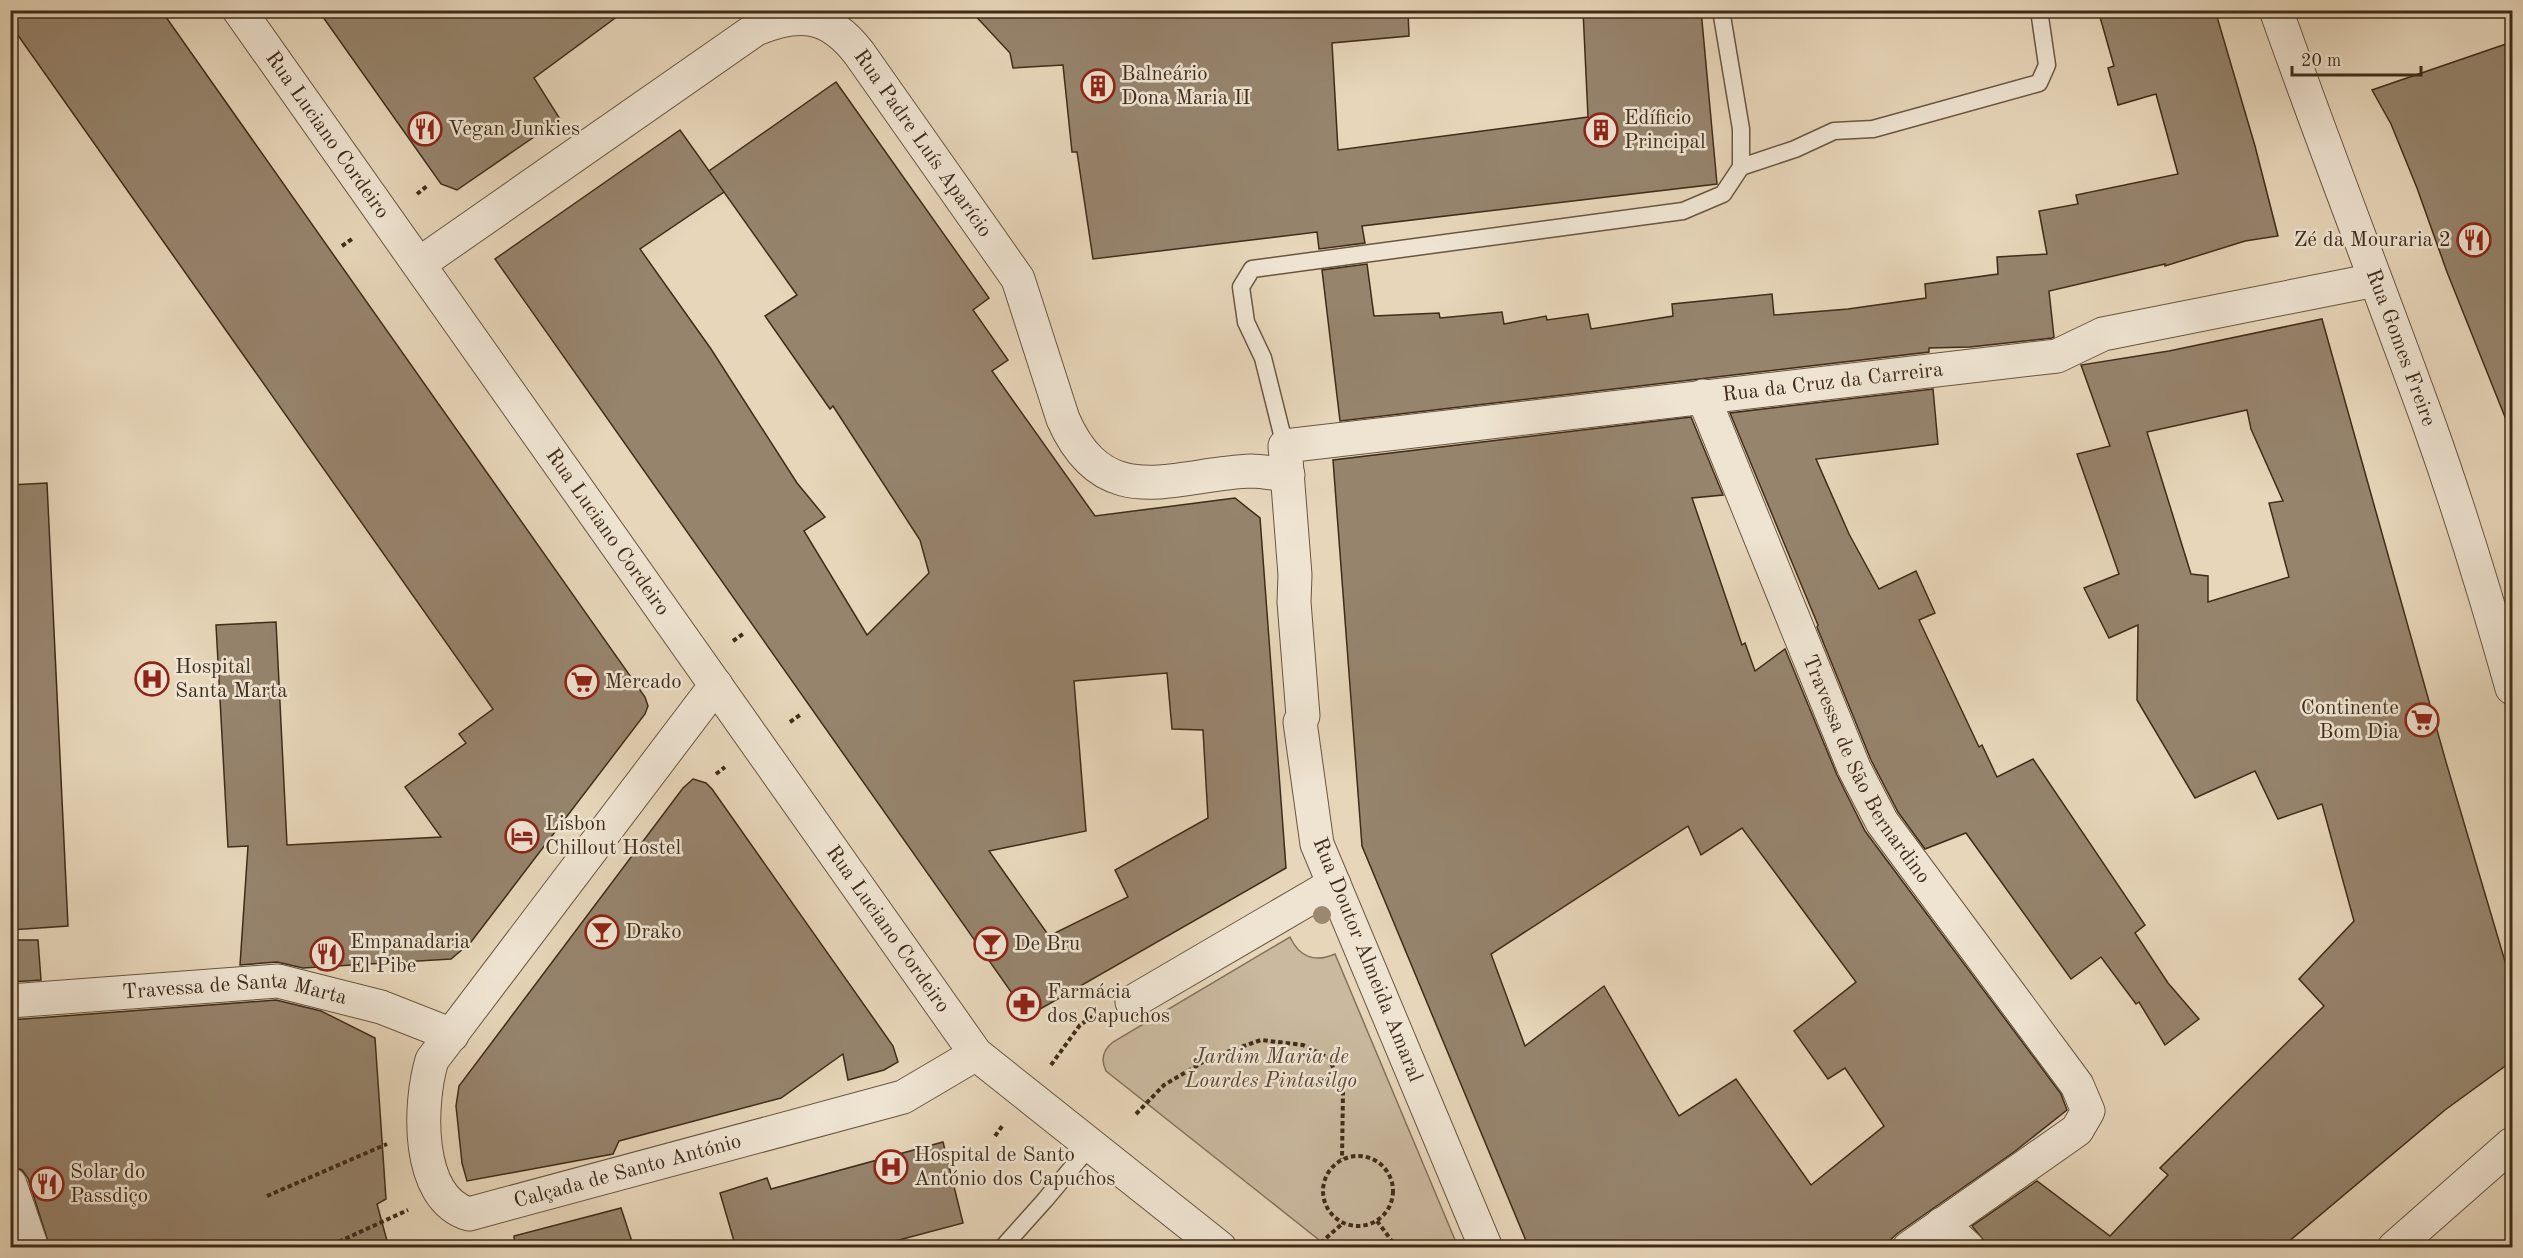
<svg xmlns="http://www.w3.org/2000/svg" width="2523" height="1258" font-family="'Old Standard TT',serif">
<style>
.green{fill:#cab99f;stroke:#84725c;stroke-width:1.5}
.building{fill:#96846d;stroke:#3f2c19;stroke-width:1.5;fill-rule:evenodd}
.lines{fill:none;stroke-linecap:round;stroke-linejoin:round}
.service-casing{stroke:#695641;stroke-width:19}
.minor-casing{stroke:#695641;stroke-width:35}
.tertiary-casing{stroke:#695641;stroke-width:35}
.path{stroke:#3f2c19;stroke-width:4;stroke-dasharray:4.5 3;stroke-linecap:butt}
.service{stroke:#efe4d2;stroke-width:16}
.minor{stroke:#efe4d2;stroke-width:33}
.tertiary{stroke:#efe4d2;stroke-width:33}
.tree{fill:#9a8870}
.labels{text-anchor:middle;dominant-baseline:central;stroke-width:5;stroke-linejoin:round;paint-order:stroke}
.poi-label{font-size:21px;fill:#3f2c19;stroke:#efe4d2;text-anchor:start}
.street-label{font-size:21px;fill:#3f2c19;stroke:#efe4d2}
.park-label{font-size:21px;font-style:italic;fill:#5b4834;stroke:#efe4d2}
</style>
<rect width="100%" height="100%" fill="#e7d6ba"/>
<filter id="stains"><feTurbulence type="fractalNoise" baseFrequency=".00333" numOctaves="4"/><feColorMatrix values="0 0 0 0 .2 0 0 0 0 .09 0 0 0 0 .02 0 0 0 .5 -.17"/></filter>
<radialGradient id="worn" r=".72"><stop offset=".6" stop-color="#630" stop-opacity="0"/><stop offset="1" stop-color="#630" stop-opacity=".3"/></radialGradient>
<!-- green -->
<path class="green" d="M1290,937C1299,957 1315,963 1335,954L1458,1247H1328L1106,1071C1100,1059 1103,1050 1113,1042Z"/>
<!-- building -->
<g class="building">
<polygon points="10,10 161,10 645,697 648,706 645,714 471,942 451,959 303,968 277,962 240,965 248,846 228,847 216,625 276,622 287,845 441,837 405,787 466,743 459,734 493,709 10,24"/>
<polygon points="318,10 626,10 534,78 560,119 457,190 441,184"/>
<polygon points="970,10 1408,10 1409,36 1332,43 1338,150 1588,117 1583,10 1701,10 1717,184 1362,226 1365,243 1319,249 1317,232 1093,259 1077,152 1072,152 1063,65 1013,68 1010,53"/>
<polygon points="2098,10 2215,10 2255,146 2278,236 2245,241 2165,266 2165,264 2049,291 2054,337 2052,338 1970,347 1929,348 1929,352 1340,421 1322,270 1367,264 1374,316 1439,313 1440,318 1502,312 1504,324 1546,316 1547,320 1588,314 1591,329 1673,316 1672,304 1772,294 1774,315 1848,309 1926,298 1925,284 1998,274 1997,257 2047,254 2039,211 2078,204 2076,195 2178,174 2156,94 2118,105 2108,68 2114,66"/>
<polygon points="2506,44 2512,63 2511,432 2447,272 2417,188 2391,124 2372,90"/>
<path d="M836,82L989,298L973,310L1008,360L992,371L1095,516L1235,498L1260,518L1286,868L1028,1016L495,259L680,130L724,192L640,249L711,349L797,483L825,517L804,531L867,635L929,573L920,540L833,406L830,409L765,316L797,295L709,171ZM1167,673L1172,729L1203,730L1208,818L1115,870L1128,897L1049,936L989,851L1086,831L1074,681Z"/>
<path d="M2322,319L2446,762L2512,985V1056L2508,1064L2445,1110L2281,1248H1990L1972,1226L2037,1181L2110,1236L2168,1175L2160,1168L2324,1006L2299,979L2354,921L2322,804L2278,819L2255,771L2195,798L2137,700L2138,625L2109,638L2084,588L2119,574L2077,454L2110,446L2081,365L2169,351ZM2247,410L2251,429L2283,501L2269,503L2289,577L2208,602V576L2191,574L2147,432Z"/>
<polygon points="1933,389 1938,444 1816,459 1849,534 1879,589 1916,571 1935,613 1919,620 1979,747 1982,745 1997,777 2033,759 2145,925 2135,933 2168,983 2199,1019 2165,1045 2139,1002 2136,1004 2101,957 2071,979 1966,833 1925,849 1898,812 1871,760 1817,627 1818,625 1730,413"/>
<path d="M1691,417L1723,495L1692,498L1742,645L1745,643L1755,671L1785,649L1837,775L1865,831L2061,1094L2067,1110L2014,1152L1898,1233L1881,1248H1529L1362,846L1333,460ZM1688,826L1701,855L1742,828L1856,982L1794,1031L1828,1079L1845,1068L1884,1126L1811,1185L1736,1079L1679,1116L1604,986L1525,1046L1491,954Z"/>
<polygon points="47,483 68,926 10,930 10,485"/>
<polygon points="693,779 706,783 712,789 893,1046 898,1062 884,1070 848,1080 843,1054 781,1098 619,1141 613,1154 467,1181 462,1163 456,1106 459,1086 683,788"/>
<polygon points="10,940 38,940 41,980 10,982"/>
<polygon points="276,1000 321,1011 375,1038 386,1199 377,1204 389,1248 50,1248 28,1178 22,1170 10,1166 10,1020"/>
<polygon points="943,1142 963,1223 869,1248 736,1248 720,1193 767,1178 771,1189"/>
<polygon points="621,1208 634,1248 515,1248 514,1236"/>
</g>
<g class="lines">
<defs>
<g id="service">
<polyline points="1741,167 1795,149 1834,131 1873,129 2039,83 2047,65 2039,10"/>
<polyline points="1285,446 1263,358 1246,322 1241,287 1252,269 1683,211 1723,194 1741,167 1741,129 1721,10"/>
<polyline points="1002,1248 1045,1200 1091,1145"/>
</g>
<g id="minor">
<path id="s1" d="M419,264L756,29C800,11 829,14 859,53L1018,279L1063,419C1105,515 1173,474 1251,471C1263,471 1276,474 1288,475"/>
<path id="s2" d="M1703,396L1854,768L1882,822L2077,1085L2088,1111L2077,1130L1909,1248"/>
<path id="s3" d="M716,685L432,1060C419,1103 415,1198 469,1214L903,1097L976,1054"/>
<path id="s4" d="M10,1001L278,981L381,1007L452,1035"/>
<polyline points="1132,1002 1334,884"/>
<polyline points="10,1184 32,1248"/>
<polyline points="1942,1224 1968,1248"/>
<path id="s5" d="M1486,1248L1317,844L1300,722L1303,716L1294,602L1295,575L1285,446L2057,356L2103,334L2375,280"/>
</g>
<g id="tertiary">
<path id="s6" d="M239,10L976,1054L1220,1248"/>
<path id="s7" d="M2276,10C2325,149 2379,286 2429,424C2460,511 2487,599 2512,688"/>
<polyline points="2394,1248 2512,1144"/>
</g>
</defs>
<!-- service casing -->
<use href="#service" class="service-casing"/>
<!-- minor casing -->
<use href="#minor" class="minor-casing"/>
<!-- tertiary casing -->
<use href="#tertiary" class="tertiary-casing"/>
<!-- path -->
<g class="path">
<polyline points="417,194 427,186"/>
<polyline points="342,246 352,239"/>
<polyline points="733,641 743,634"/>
<polyline points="790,722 800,715"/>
<polyline points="716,774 725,767"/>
<polyline points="1051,1065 1080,1025 1095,1015"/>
<polyline points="1136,1114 1164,1085 1210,1058 1261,1040 1303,1045 1329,1058 1343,1091 1342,1159"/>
<polyline points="995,1136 1003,1125"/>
<circle cx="1358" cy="1191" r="35"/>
<polyline points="267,1196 387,1144"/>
<polyline points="1377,1221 1397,1248"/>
<polyline points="325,1248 408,1210"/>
<polyline points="1315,1248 1343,1223"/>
</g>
<!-- service -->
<use href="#service" class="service"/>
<!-- minor -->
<use href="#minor" class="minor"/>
<!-- tertiary -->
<use href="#tertiary" class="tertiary"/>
</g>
<!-- trees -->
<circle class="tree" cx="1322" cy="915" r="9"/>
<!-- icons -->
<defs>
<symbol id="building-ring" viewBox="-11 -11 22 22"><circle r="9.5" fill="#efe4d2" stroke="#8f2418" stroke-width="1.5"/><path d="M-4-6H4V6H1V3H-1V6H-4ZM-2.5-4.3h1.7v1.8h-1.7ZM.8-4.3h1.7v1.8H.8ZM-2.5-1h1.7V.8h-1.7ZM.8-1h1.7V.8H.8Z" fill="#8f2418"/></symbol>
<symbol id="restaurant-ring" viewBox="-11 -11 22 22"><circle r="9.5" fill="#efe4d2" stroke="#8f2418" stroke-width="1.5"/><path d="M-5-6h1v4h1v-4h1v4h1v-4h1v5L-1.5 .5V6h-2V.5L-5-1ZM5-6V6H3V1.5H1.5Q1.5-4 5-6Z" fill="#8f2418"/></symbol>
<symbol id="hospital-ring" viewBox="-11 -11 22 22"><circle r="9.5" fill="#efe4d2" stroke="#8f2418" stroke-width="1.5"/><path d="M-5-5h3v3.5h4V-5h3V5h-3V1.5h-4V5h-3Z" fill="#8f2418"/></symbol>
<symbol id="supermarket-ring" viewBox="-11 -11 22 22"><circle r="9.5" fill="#efe4d2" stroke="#8f2418" stroke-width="1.5"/><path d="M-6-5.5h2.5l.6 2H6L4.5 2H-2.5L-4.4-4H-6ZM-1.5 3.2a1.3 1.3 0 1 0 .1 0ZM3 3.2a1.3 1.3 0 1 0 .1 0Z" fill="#8f2418"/></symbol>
<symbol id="hotel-ring" viewBox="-11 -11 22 22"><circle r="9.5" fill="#efe4d2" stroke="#8f2418" stroke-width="1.5"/><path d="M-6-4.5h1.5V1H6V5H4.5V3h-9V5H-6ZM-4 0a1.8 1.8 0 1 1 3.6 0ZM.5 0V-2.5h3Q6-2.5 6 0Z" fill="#8f2418"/></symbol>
<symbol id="bar-ring" viewBox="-11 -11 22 22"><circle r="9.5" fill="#efe4d2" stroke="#8f2418" stroke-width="1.5"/><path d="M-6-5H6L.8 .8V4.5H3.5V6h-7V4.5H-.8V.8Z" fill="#8f2418"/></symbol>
<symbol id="pharmacy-ring" viewBox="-11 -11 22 22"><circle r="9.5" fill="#efe4d2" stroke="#8f2418" stroke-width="1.5"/><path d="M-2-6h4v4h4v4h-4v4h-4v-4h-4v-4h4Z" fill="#8f2418"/></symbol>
</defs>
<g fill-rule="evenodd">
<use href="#building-ring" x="1079" y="67" width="38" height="38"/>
<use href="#restaurant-ring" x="406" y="110" width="38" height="38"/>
<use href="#building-ring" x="1582" y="111" width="38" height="38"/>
<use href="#restaurant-ring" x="2455" y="221" width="38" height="38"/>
<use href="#hospital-ring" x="133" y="660" width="38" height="38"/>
<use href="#supermarket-ring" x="563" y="663" width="38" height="38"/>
<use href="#supermarket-ring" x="2403" y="701" width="38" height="38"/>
<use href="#hotel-ring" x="503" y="817" width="38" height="38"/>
<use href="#bar-ring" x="583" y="913" width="38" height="38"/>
<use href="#bar-ring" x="972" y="925" width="38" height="38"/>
<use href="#restaurant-ring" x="308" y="935" width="38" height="38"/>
<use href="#pharmacy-ring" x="1005" y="985" width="38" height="38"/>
<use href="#hospital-ring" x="872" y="1148" width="38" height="38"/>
<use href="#restaurant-ring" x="28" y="1165" width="38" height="38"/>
</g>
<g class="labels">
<!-- poi labels -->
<g class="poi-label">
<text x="1121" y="74">Balneário<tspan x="1121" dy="24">Dona Maria II</tspan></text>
<text x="1624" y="118">Edíficio<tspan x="1624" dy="24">Principal</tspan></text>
<text x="448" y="129">Vegan Junkies</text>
<text x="2451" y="240" text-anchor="end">Zé da Mouraria 2</text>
<text x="175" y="667">Hospital<tspan x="175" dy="24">Santa Marta</tspan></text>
<text x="605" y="682">Mercado</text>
<text x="2399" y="708" text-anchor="end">Continente<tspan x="2399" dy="24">Bom Dia</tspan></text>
<text x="545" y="824">Lisbon<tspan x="545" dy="24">Chillout Hostel</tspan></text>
<text x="625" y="932">Drako</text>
<text x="350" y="942">Empanadaria<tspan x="350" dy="24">El Pibe</tspan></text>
<text x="1014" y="944">De Bru</text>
<text x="1047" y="992">Farmácia<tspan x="1047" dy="24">dos Capuchos</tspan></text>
<text x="914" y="1155">Hospital de Santo<tspan x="914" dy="24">António dos Capuchos</tspan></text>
<text x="70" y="1172">Solar do<tspan x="70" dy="24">Passdiço</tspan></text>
</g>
<!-- street labels -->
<g class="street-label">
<text stroke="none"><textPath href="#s6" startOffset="153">Rua Luciano Cordeiro</textPath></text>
<text stroke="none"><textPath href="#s1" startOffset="638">Rua Padre Luís Aparício</textPath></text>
<text stroke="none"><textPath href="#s7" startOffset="360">Rua Gomes Freire</textPath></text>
<text stroke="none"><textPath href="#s5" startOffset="1390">Rua da Cruz da Carreira</textPath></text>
<text stroke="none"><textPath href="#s6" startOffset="639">Rua Luciano Cordeiro</textPath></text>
<text stroke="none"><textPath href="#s2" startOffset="408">Travessa de São Bernardino</textPath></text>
<text stroke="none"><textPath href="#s6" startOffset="1125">Rua Luciano Cordeiro</textPath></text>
<text transform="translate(1367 960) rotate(68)">Rua Doutor Almeida Amaral</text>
<text stroke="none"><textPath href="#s4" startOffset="226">Travessa de Santa Marta</textPath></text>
<text stroke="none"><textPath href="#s3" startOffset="807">Calçada de Santo António</textPath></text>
</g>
<!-- park labels -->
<g class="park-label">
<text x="1271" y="1057">Jardim Maria de<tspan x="1271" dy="24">Lourdes Pintasilgo</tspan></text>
</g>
</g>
<!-- margin -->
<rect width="2523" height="1258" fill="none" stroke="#e7d6ba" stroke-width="36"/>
<rect x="12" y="12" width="2499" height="1234" fill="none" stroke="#3f2c19" stroke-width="3"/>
<rect x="18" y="18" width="2487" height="1222" fill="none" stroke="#3f2c19" stroke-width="1.5"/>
<!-- scale -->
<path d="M2292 66v9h129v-9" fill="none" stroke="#3f2c19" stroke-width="3"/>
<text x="2301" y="66" font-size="18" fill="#3f2c19" stroke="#efe4d2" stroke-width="4.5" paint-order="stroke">20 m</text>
<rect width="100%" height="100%" filter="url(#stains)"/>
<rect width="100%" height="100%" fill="url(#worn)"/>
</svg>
